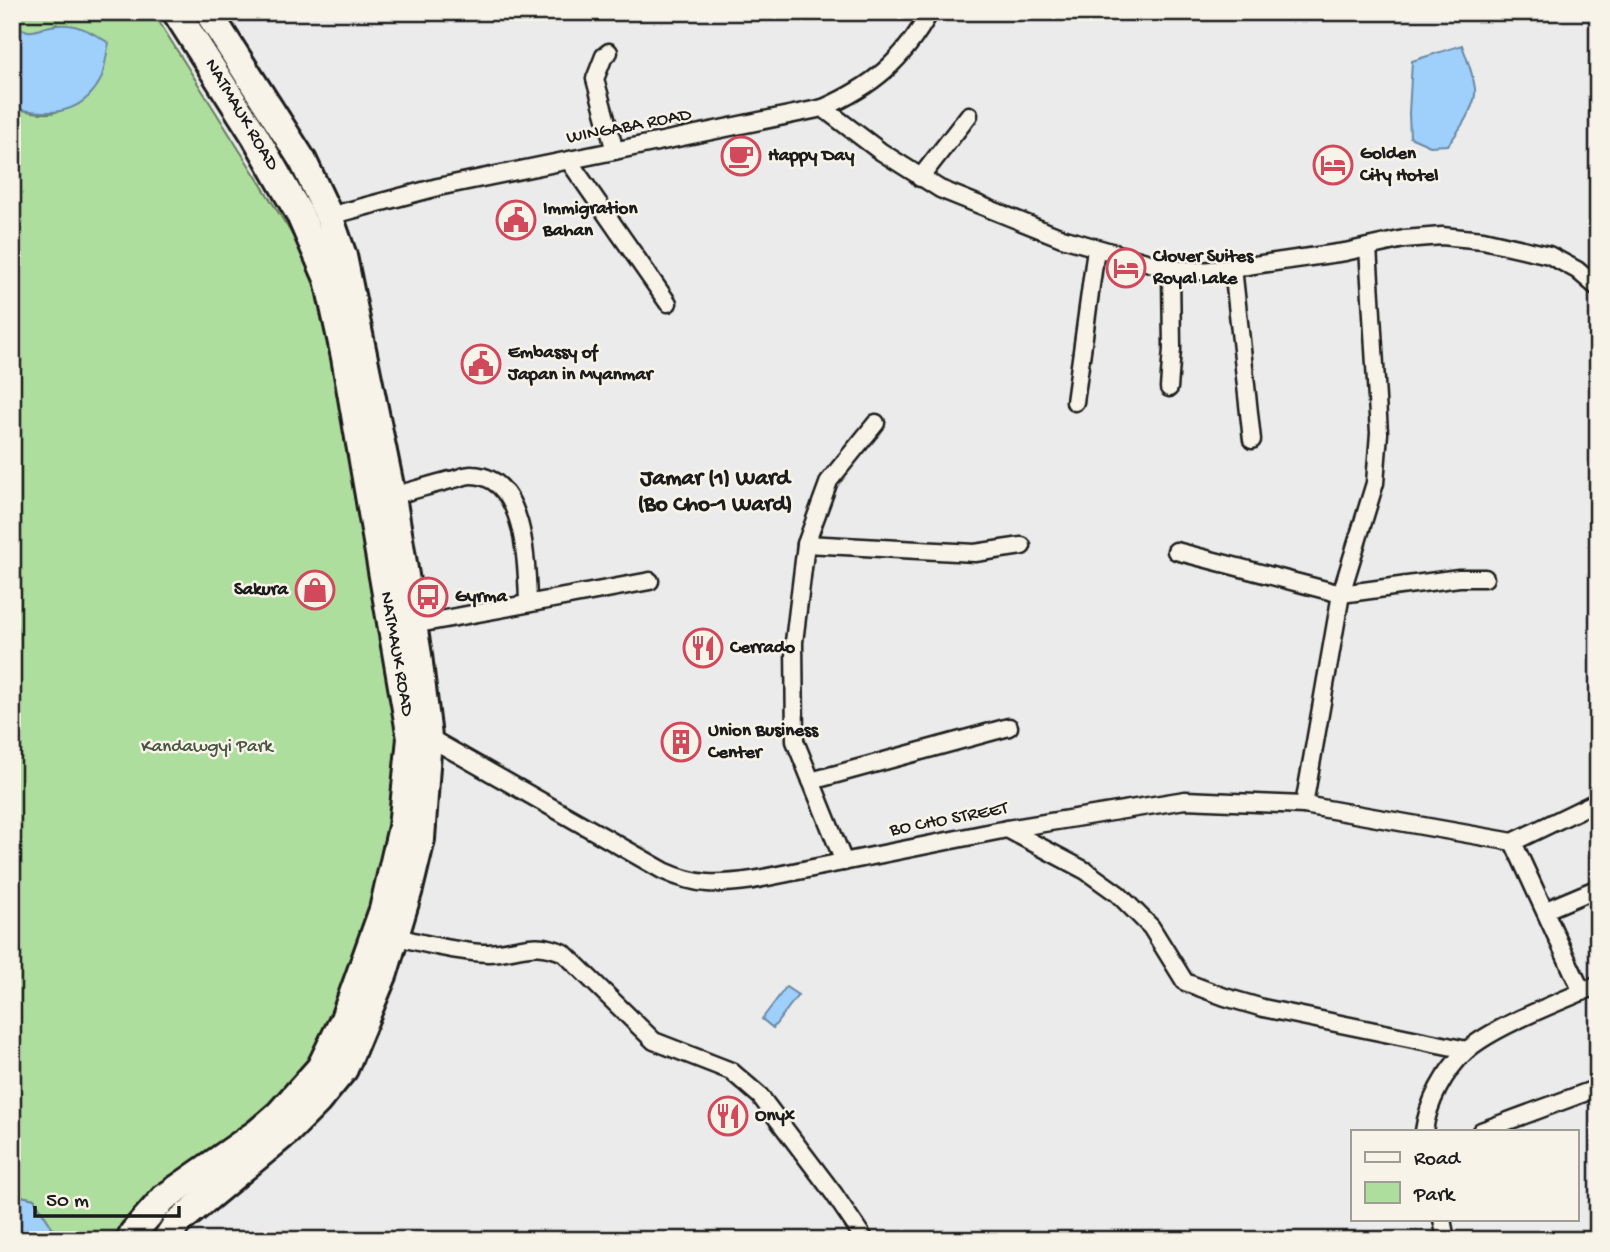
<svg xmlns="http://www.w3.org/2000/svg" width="1610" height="1252" font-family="'Gochi Hand',sans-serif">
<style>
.green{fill:#aede9d;stroke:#657d5c;stroke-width:2}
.water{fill:#9ed0fb;stroke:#6a88a2;stroke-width:2}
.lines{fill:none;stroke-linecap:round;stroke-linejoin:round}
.street-casing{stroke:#1c1c1c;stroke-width:21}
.primary-casing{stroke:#1c1c1c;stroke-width:32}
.street{stroke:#f7f3e8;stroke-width:16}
.primary{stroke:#f7f3e8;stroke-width:26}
.labels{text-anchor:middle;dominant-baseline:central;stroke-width:5;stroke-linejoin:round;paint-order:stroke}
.street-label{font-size:19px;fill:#1c1c1c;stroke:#f7f3e8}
.poi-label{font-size:19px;font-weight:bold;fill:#1c1c1c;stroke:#f7f3e8;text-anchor:start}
.park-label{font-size:19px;fill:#485643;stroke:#f7f3e8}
.quarter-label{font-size:23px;font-weight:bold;fill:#1c1c1c;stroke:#f7f3e8}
</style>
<rect width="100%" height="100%" fill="#ebebec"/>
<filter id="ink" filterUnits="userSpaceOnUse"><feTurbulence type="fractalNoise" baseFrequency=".0143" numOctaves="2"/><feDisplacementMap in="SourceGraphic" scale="14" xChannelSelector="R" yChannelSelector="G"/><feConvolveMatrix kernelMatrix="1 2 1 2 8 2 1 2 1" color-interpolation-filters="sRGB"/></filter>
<g filter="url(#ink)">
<!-- green -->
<path class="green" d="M12,12H153L317,274L405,742L388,867L317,1058L253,1125L166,1178L118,1240H60L34,1199L12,1194V108C47,115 57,118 86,97L57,24C36,31 31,37 12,23Z"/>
<!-- water -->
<g class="water">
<path d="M12,23C35,40 35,26 58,25C78,23 93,33 109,43C106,55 105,71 100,81C80,117 47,115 12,108Z"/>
<path d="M1462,45C1466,57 1477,83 1475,95C1473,110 1457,134 1448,145L1430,146L1410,137L1409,113L1412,61Z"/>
<polygon points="786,987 798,995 773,1028 762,1019"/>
<polygon points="12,1194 34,1199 60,1240 12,1240"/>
</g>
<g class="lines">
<defs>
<g id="street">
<polyline points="609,52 604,56 595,79 615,151"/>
<polyline points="823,108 880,151 940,189 1062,238 1171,269 1201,271 1233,268 1345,252 1404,239 1442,236 1483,240 1549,255 1577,270 1598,288"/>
<polyline points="569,161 668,303"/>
<polyline points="920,178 969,115"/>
<path d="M323,216H329L438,187L823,108C873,86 903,61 930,12"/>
<polyline points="1233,268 1252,440"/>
<polyline points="1169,388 1172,349 1171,269"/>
<polyline points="1075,402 1096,249"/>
<path d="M392,496C411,491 431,485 450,480C457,479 465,475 471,475C526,475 527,566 528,603"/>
<polyline points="806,544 975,553 1022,546"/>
<polyline points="1176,551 1341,594 1459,578 1485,578"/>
<polyline points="413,625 650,581"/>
<path d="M424,737H428L664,871C697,886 717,885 753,880L1007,829L1185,800L1304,805L1513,842"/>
<polyline points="811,781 1009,727"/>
<polyline points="1304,805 1341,594 1375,483 1379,433 1368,247"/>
<polyline points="1007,829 1086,871 1118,894 1151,927 1185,982 1225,997 1263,1008 1467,1050"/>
<polyline points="1513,842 1582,992"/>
<polyline points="1513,842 1598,801"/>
<polyline points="844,862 795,741 794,642 806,544 829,481 876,423"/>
<polyline points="1546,910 1598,888"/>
<path d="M390,934C412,942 464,953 488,953C519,952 532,939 564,953L654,1041L731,1071L760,1096L834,1194L865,1240"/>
<path d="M1424,1131C1428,1102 1444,1072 1466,1051C1494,1026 1562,1001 1598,985"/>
<polyline points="1481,1131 1595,1089"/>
<polyline points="1442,1219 1446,1240"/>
</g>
<g id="primary">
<polyline points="130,1240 133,1233 164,1198 257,1133 280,1113 320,1068 344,1019 383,910 402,827 411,738 345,357 328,279 300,215 255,136 176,12"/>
<polyline points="166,1240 177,1223 288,1131 317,1102 344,1069 384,973 409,889 421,839 428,737 418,655 392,496 343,256 329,216 303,161 208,12"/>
</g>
</defs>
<!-- street casing -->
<use href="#street" class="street-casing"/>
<!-- primary casing -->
<use href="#primary" class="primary-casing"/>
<!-- street -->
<use href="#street" class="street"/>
<!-- primary -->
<use href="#primary" class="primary"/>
</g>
</g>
<!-- icons -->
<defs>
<symbol id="cafe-ring" viewBox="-11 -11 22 22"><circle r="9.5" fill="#f7f3e8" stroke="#d1495b" stroke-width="1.5"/><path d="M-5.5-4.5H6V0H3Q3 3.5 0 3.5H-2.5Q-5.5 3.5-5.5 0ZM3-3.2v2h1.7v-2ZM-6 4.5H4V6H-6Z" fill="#d1495b"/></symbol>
<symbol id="hotel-ring" viewBox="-11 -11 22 22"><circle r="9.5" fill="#f7f3e8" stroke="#d1495b" stroke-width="1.5"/><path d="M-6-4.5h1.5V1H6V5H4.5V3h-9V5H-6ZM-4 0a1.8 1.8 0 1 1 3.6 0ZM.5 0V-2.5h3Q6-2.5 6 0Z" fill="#d1495b"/></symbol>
<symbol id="civic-ring" viewBox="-11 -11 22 22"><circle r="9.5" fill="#f7f3e8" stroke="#d1495b" stroke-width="1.5"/><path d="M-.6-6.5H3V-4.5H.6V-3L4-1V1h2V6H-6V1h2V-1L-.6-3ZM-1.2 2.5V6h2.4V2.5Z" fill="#d1495b"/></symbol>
<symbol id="shop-ring" viewBox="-11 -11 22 22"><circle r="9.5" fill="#f7f3e8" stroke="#d1495b" stroke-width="1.5"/><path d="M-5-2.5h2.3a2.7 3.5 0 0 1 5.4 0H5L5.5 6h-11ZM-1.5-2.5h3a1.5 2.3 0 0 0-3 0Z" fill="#d1495b"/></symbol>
<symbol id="bus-ring" viewBox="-11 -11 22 22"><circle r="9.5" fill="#f7f3e8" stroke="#d1495b" stroke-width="1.5"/><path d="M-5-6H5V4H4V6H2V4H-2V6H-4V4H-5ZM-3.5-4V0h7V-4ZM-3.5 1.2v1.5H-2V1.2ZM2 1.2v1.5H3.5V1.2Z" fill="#d1495b"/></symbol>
<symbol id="restaurant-ring" viewBox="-11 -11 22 22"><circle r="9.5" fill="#f7f3e8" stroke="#d1495b" stroke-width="1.5"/><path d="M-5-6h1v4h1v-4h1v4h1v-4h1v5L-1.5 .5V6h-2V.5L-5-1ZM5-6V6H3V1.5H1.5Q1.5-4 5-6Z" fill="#d1495b"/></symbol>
<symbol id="building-ring" viewBox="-11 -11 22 22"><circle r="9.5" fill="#f7f3e8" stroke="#d1495b" stroke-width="1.5"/><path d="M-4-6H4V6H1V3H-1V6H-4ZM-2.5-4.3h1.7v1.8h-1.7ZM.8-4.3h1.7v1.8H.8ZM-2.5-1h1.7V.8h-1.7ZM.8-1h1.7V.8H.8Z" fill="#d1495b"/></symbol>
</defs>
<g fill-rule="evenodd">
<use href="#cafe-ring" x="719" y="134" width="44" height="44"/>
<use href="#hotel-ring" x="1311" y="143" width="44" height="44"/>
<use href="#civic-ring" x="494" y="198" width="44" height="44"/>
<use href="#hotel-ring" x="1104" y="246" width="44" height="44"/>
<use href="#civic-ring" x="459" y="342" width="44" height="44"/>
<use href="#shop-ring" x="293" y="568" width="44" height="44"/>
<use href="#bus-ring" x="406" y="575" width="44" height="44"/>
<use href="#restaurant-ring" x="681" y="626" width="44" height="44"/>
<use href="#building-ring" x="659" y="720" width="44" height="44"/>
<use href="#restaurant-ring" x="706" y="1094" width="44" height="44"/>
</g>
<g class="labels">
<!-- street labels -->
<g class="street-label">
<text transform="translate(241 115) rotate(59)">NATMAUK ROAD</text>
<text transform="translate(629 127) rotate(-11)">WINGABA ROAD</text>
<text transform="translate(396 654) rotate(80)">NATMAUK ROAD</text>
<text transform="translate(949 820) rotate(-11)">BO CHO STREET</text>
</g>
<!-- poi labels -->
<g class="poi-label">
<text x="1360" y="154">Golden<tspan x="1360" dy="22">City Hotel</tspan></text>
<text x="768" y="156">Happy Day</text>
<text x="543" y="209">Immigration<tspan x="543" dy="22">Bahan</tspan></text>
<text x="1153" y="257">Clover Suites<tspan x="1153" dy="22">Royal Lake</tspan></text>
<text x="508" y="353">Embassy of<tspan x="508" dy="22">Japan in Myanmar</tspan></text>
<text x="288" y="590" text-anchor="end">Sakura</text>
<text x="455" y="597">Gyrma</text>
<text x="730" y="648">Cerrado</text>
<text x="708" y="731">Union Business<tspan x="708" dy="22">Center</tspan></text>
<text x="755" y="1116">Onyx</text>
</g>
<!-- park labels -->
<g class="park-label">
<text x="207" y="747">Kandawgyi Park</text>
</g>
<!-- quarter labels -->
<g class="quarter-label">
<text x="715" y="479">Jamar (1) Ward<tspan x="715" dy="26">(Bo Cho-1 Ward)</tspan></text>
</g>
</g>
<!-- margin -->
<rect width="1610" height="1252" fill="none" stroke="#f7f3e8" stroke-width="42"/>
<rect x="21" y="21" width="1568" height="1210" fill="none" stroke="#1c1c1c" stroke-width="2.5" filter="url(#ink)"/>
<!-- legend -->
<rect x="1351" y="1130" width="228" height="91" fill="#f7f3e8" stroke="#9f9d96" stroke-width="2"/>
<rect x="1365" y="1152" width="35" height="10" fill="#f7f3e8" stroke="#9f9d96" stroke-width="2"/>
<text x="1414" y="1164" font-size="21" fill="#1c1c1c">Road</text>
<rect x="1365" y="1182" width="35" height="21" fill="#aede9d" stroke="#9f9d96" stroke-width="2"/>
<text x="1414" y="1200" font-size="21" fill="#1c1c1c">Park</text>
<!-- scale -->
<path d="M35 1206v10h144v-10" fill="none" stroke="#1c1c1c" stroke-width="3.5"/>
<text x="46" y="1206" font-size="21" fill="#1c1c1c" stroke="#f7f3e8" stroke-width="5" paint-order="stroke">50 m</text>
</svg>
